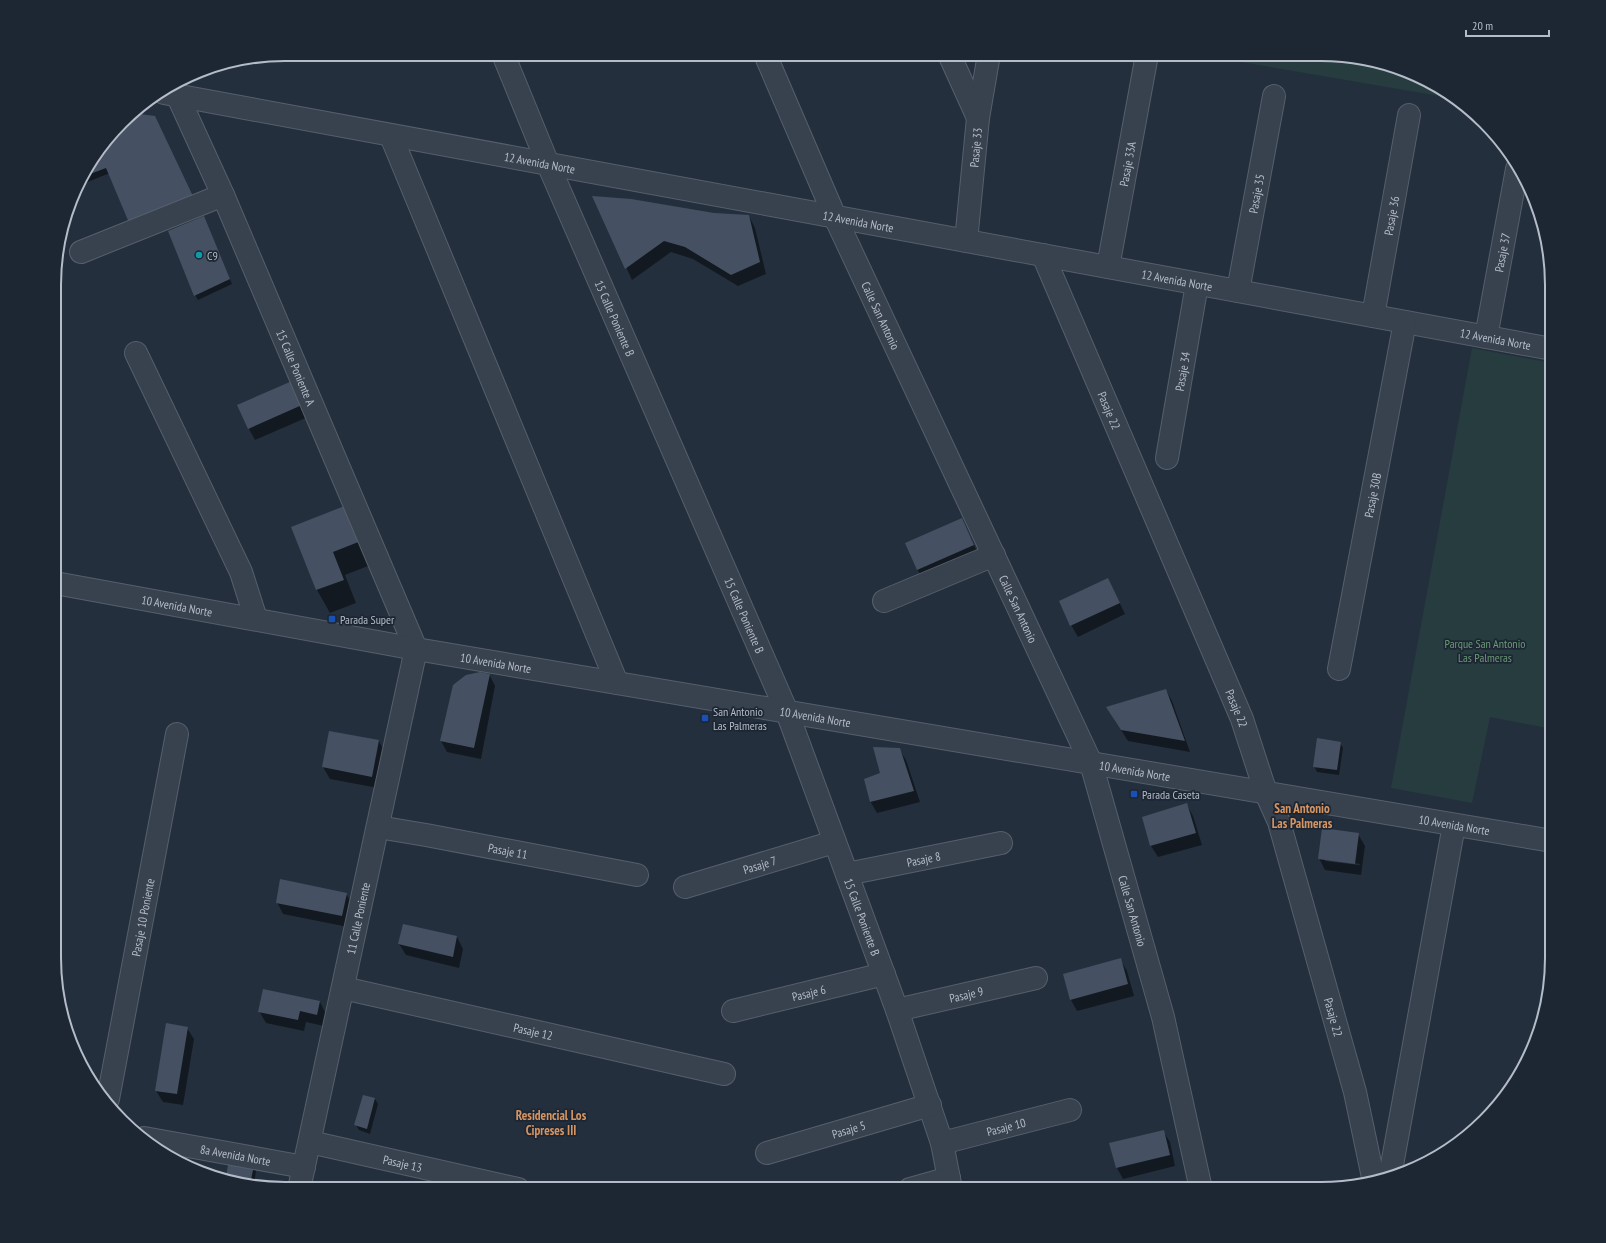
<svg xmlns="http://www.w3.org/2000/svg" width="1606" height="1243" font-family="'PT Sans Narrow',sans-serif">
<style>
.green{fill:#263c3f}
.shadow{fill:#0007;fill-rule:evenodd}
.building{fill:#455162}
.lines{fill:none;stroke-linecap:round;stroke-linejoin:round}
.minor-casing{stroke:#565f6c;stroke-width:24}
.minor{stroke:#38414e;stroke-width:22}
.culture-dot{fill:#0f9aa8;stroke:#1d2633;stroke-width:1.5}
.transit-dot{fill:#1a4fb4;stroke:#1d2633;stroke-width:1.5}
.labels{text-anchor:middle;dominant-baseline:central;stroke-width:3.5;stroke-linejoin:round;paint-order:stroke}
.street-label{font-size:12px;fill:#b4bcc9;stroke:#1d2633}
.poi-label{font-size:12px;fill:#b4bcc9;stroke:#1d2633;text-anchor:start}
.park-label{font-size:12px;fill:#6b9a76;stroke:#1d2633}
.neighbourhood-label{font-size:13px;font-weight:bold;fill:#d59563;stroke:#1d2633}
.rim{fill:none;stroke:#b4bcc9;stroke-width:2}
</style>
<rect width="100%" height="100%" fill="#242f3e"/>
<!-- green -->
<g class="green">
<polygon points="1195,54 1336,54 1409,72 1451,98"/>
<polygon points="1472,348 1552,363 1552,729 1490,717 1472,803 1391,788"/>
</g>
<!-- shadow -->
<g class="shadow">
<polygon points="131,114 155,117 200,210 110,173 80,185 85,170"/>
<polygon points="594,197 714,214 749,216 755,228 766,274 738,286 693,259 671,252 632,280"/>
<polygon points="206,223 232,284 198,300 195,295"/>
<polygon points="291,382 308,417 255,440 249,429"/>
<polygon points="351,504 378,562 345,575 356,603 330,613 317,590 292,527"/>
<polygon points="962,519 979,556 924,581 917,569"/>
<polygon points="1108,579 1125,614 1078,637 1071,625"/>
<polygon points="489,674 495,686 481,759 447,752 441,741"/>
<polygon points="1166,690 1172,701 1190,752 1128,741 1114,719"/>
<polygon points="379,741 385,753 378,788 330,779 323,767"/>
<polygon points="1340,743 1343,748 1339,775 1317,772 1314,766"/>
<polygon points="899,749 906,760 920,802 877,813 870,801 881,773"/>
<polygon points="1187,805 1193,816 1202,845 1158,857 1151,846 1143,818"/>
<path d="M1358,834L1365,846L1361,875L1325,870L1319,858ZM1325,859L1360,864L1359,865L1325,861Z"/>
<polygon points="346,894 353,905 348,927 283,914 277,902"/>
<polygon points="457,937 463,949 459,968 406,955 399,944"/>
<polygon points="1120,959 1127,971 1134,996 1077,1011 1071,1000 1064,975"/>
<polygon points="320,1002 326,1014 324,1026 306,1022 304,1031 266,1023 259,1011"/>
<polygon points="187,1028 194,1039 183,1105 163,1102 156,1091"/>
<polygon points="364,1096 375,1099 378,1104 370,1134 359,1130 356,1125"/>
<polygon points="1163,1131 1170,1142 1175,1166 1123,1179 1117,1168"/>
<polygon points="253,1166 256,1171 254,1185 229,1179 227,1176"/>
</g>
<!-- building -->
<g class="building">
<polygon points="132,113 155,116 194,198 130,225 106,168 82,177 85,170"/>
<polygon points="592,196 631,199 714,213 749,215 760,262 731,275 685,247 664,241 625,269"/>
<polygon points="204,216 230,279 194,296 168,231"/>
<polygon points="292,381 302,405 248,429 237,405"/>
<polygon points="352,503 366,539 333,552 344,580 316,590 291,527"/>
<polygon points="962,518 974,545 917,570 905,543"/>
<polygon points="1108,578 1120,603 1070,626 1059,601"/>
<polygon points="480,672 490,674 474,748 440,741 453,685 466,675"/>
<polygon points="1166,689 1185,741 1121,730 1106,707"/>
<polygon points="329,731 379,740 372,777 322,767"/>
<polygon points="1317,738 1341,742 1337,770 1313,767"/>
<polygon points="873,747 900,748 914,791 870,802 864,779 880,773"/>
<polygon points="1187,803 1196,833 1150,846 1142,817"/>
<polygon points="1322,828 1359,833 1355,864 1318,859"/>
<polygon points="280,879 347,893 342,916 276,903"/>
<polygon points="403,924 457,936 453,957 398,944"/>
<polygon points="1121,958 1128,984 1070,1000 1063,974"/>
<polygon points="263,989 320,1001 317,1015 300,1011 298,1020 258,1012"/>
<polygon points="166,1023 188,1027 177,1094 155,1091"/>
<polygon points="363,1095 375,1098 367,1129 354,1125"/>
<polygon points="1164,1130 1170,1155 1116,1168 1109,1143"/>
<polygon points="229,1160 254,1165 251,1180 226,1176"/>
</g>
<g class="lines">
<defs>
<g id="minor">
<path id="s1" d="M503,54L548,164L787,712L897,1010L942,1143L951,1189"/>
<path id="s2" d="M765,54L835,217L1091,763L1163,1017L1201,1189"/>
<polyline points="949,54 978,118"/>
<path id="s3" d="M174,88L223,195L416,649"/>
<path id="s4" d="M164,93L1552,349"/>
<polyline points="391,136 617,683"/>
<path id="s5" d="M966,241L978,118L989,54"/>
<polyline points="81,252 223,195"/>
<path id="s6" d="M1043,255L1242,719L1266,793L1279,822L1355,1092L1374,1182"/>
<path id="s7" d="M1108,267L1146,60"/>
<path id="s8" d="M1238,291L1274,96"/>
<path id="s9" d="M1373,316L1409,115"/>
<path id="s10" d="M1486,337L1517,169"/>
<polyline points="136,353 241,572 256,619"/>
<path id="s11" d="M1167,458L1197,284"/>
<path id="s12" d="M55,583L416,649L1552,841"/>
<polyline points="884,601 994,555"/>
<path id="s13" d="M1339,669L1405,322"/>
<path id="s14" d="M378,827L426,835L637,875"/>
<path id="s15" d="M847,874L1001,843"/>
<path id="s16" d="M685,887L834,842"/>
<path id="s17" d="M343,988L724,1074"/>
<path id="s18" d="M897,1010L1036,978"/>
<path id="s19" d="M733,1011L884,974"/>
<path id="s20" d="M108,1099L177,734"/>
<path id="s21" d="M144,1138L304,1167"/>
<path id="s22" d="M310,1142L518,1189"/>
<path id="s23" d="M942,1143L1070,1110"/>
<path id="s24" d="M767,1153L930,1105"/>
<polyline points="1390,1176 1454,825"/>
<path id="s25" d="M299,1189L416,649"/>
<polyline points="910,1189 949,1178"/>
</g>
</defs>
<!-- minor casing -->
<use href="#minor" class="minor-casing"/>
<!-- minor -->
<use href="#minor" class="minor"/>
</g>
<!-- markers -->
<circle class="culture-dot" cx="199" cy="255" r="4"/>
<g class="transit-dot">
<rect x="328" y="615" width="8" height="8" rx="2"/>
<rect x="701" y="714" width="8" height="8" rx="2"/>
<rect x="1130" y="790" width="8" height="8" rx="2"/>
</g>
<g class="labels">
<!-- street labels -->
<g class="street-label">
<text stroke="none"><textPath href="#s5" startOffset="94">Pasaje 33</textPath></text>
<text stroke="none"><textPath href="#s4" startOffset="382">12 Avenida Norte</textPath></text>
<text stroke="none"><textPath href="#s7" startOffset="105">Pasaje 33A</textPath></text>
<text stroke="none"><textPath href="#s8" startOffset="99">Pasaje 35</textPath></text>
<text stroke="none"><textPath href="#s9" startOffset="102">Pasaje 36</textPath></text>
<text stroke="none"><textPath href="#s4" startOffset="706">12 Avenida Norte</textPath></text>
<text stroke="none"><textPath href="#s10" startOffset="86">Pasaje 37</textPath></text>
<text stroke="none"><textPath href="#s4" startOffset="1030">12 Avenida Norte</textPath></text>
<text stroke="none"><textPath href="#s2" startOffset="286">Calle San Antonio</textPath></text>
<text stroke="none"><textPath href="#s1" startOffset="287">15 Calle Poniente B</textPath></text>
<text stroke="none"><textPath href="#s4" startOffset="1354">12 Avenida Norte</textPath></text>
<text stroke="none"><textPath href="#s3" startOffset="305">15 Calle Poniente A</textPath></text>
<text stroke="none"><textPath href="#s11" startOffset="88">Pasaje 34</textPath></text>
<text stroke="none"><textPath href="#s6" startOffset="169">Pasaje 22</textPath></text>
<text stroke="none"><textPath href="#s13" startOffset="177">Pasaje 30B</textPath></text>
<text stroke="none"><textPath href="#s12" startOffset="124">10 Avenida Norte</textPath></text>
<text stroke="none"><textPath href="#s2" startOffset="610">Calle San Antonio</textPath></text>
<text stroke="none"><textPath href="#s1" startOffset="611">15 Calle Poniente B</textPath></text>
<text stroke="none"><textPath href="#s12" startOffset="448">10 Avenida Norte</textPath></text>
<text stroke="none"><textPath href="#s6" startOffset="493">Pasaje 22</textPath></text>
<text stroke="none"><textPath href="#s12" startOffset="772">10 Avenida Norte</textPath></text>
<text stroke="none"><textPath href="#s12" startOffset="1096">10 Avenida Norte</textPath></text>
<text stroke="none"><textPath href="#s12" startOffset="1420">10 Avenida Norte</textPath></text>
<text stroke="none"><textPath href="#s14" startOffset="132">Pasaje 11</textPath></text>
<text stroke="none"><textPath href="#s15" startOffset="78">Pasaje 8</textPath></text>
<text stroke="none"><textPath href="#s16" startOffset="78">Pasaje 7</textPath></text>
<text stroke="none"><textPath href="#s2" startOffset="934">Calle San Antonio</textPath></text>
<text stroke="none"><textPath href="#s20" startOffset="185">Pasaje 10 Poniente</textPath></text>
<text stroke="none"><textPath href="#s1" startOffset="935">15 Calle Poniente B</textPath></text>
<text stroke="none"><textPath href="#s25" startOffset="277">11 Calle Poniente</textPath></text>
<text stroke="none"><textPath href="#s19" startOffset="78">Pasaje 6</textPath></text>
<text stroke="none"><textPath href="#s18" startOffset="71">Pasaje 9</textPath></text>
<text stroke="none"><textPath href="#s6" startOffset="817">Pasaje 22</textPath></text>
<text stroke="none"><textPath href="#s17" startOffset="195">Pasaje 12</textPath></text>
<text stroke="none"><textPath href="#s23" startOffset="66">Pasaje 10</textPath></text>
<text stroke="none"><textPath href="#s24" startOffset="85">Pasaje 5</textPath></text>
<text stroke="none"><textPath href="#s21" startOffset="93">8a Avenida Norte</textPath></text>
<text stroke="none"><textPath href="#s22" startOffset="95">Pasaje 13</textPath></text>
</g>
<!-- poi labels -->
<g class="poi-label">
<text x="207" y="255">C9</text>
<text x="340" y="619">Parada Super</text>
<text x="713" y="711">San Antonio<tspan x="713" dy="14">Las Palmeras</tspan></text>
<text x="1142" y="794">Parada Caseta</text>
</g>
<!-- park labels -->
<g class="park-label">
<text x="1485" y="643">Parque San Antonio<tspan x="1485" dy="14">Las Palmeras</tspan></text>
</g>
<!-- neighbourhood labels -->
<g class="neighbourhood-label">
<text x="1302" y="808">San Antonio<tspan x="1302" dy="15">Las Palmeras</tspan></text>
<text x="551" y="1115">Residencial Los<tspan x="551" dy="15">Cipreses III</tspan></text>
</g>
</g>
<!-- crop -->
<path d="M0 0H1606V1243H0ZM285 61H1321A224 224 0 0 1 1545 285V958A224 224 0 0 1 1321 1182H285A224 224 0 0 1 61 958V285A224 224 0 0 1 285 61Z" fill="#1d2633" fill-rule="evenodd"/>
<path class="rim" d="M285 61H1321A224 224 0 0 1 1545 285V958A224 224 0 0 1 1321 1182H285A224 224 0 0 1 61 958V285A224 224 0 0 1 285 61Z"/>
<!-- scale -->
<path d="M1466 30v6h83v-6" fill="none" stroke="#b4bcc9" stroke-width="2"/>
<text x="1472" y="30" font-size="12" fill="#b4bcc9" stroke="#1d2633" stroke-width="3" paint-order="stroke">20 m</text>
</svg>
